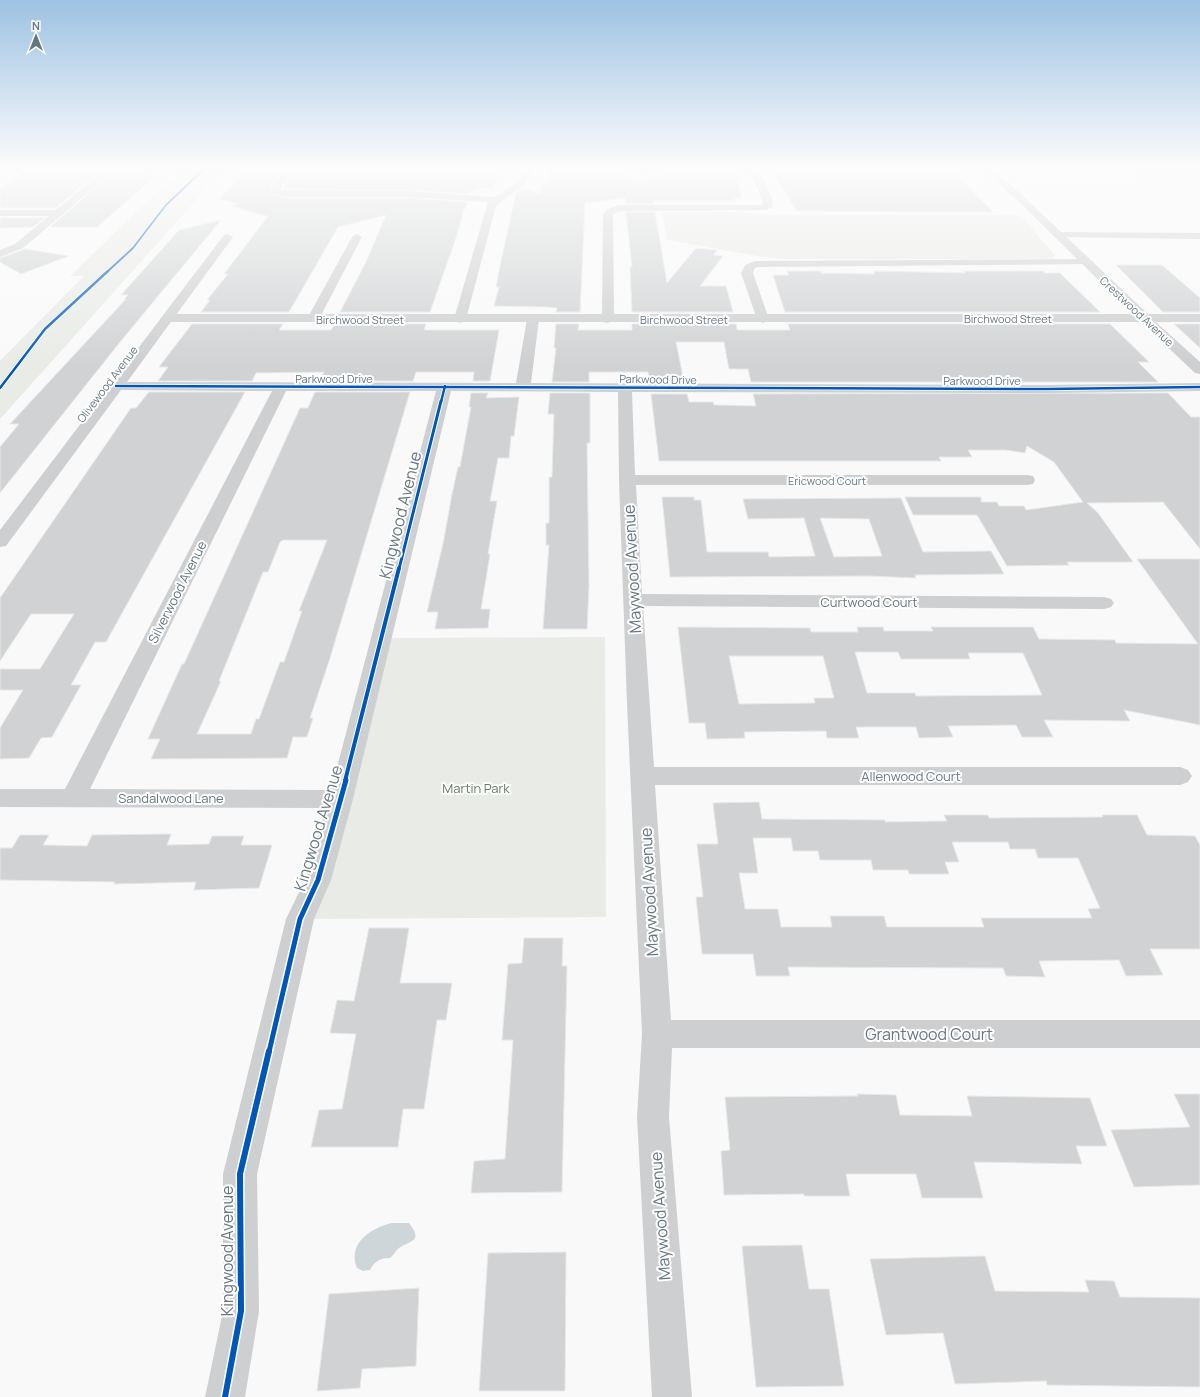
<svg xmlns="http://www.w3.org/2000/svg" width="1200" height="1397" font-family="Manrope,sans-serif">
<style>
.green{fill:#e8ebe6}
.water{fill:#ced6d9}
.building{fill:#d0d2d3;stroke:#e8e8e8;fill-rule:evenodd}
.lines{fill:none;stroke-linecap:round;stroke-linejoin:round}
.minor{fill:#cecfd0;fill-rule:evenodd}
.tertiary{fill:#cecfd0;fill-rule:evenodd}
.cycleway-far5-casing{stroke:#fff;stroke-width:3}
.cycleway-far4-casing{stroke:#fff;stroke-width:4}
.cycleway-far3-casing{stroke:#fff;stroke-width:5}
.cycleway-far2-casing{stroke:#fff;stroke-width:6}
.cycleway-far1-casing{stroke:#fff;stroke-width:8}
.cycleway-casing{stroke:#fff;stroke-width:9}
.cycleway-far5{stroke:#0057b8;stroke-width:2}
.cycleway-far4{stroke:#0057b8;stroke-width:2.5}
.cycleway-far3{stroke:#0057b8;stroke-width:3}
.cycleway-far2{stroke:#0057b8;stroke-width:4}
.cycleway-far1{stroke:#0057b8;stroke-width:5}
.cycleway{stroke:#0057b8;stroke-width:6}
.labels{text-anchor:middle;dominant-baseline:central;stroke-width:4;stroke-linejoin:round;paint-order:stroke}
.far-street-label{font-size:11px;fill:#657683;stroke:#fff}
.street-label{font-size:13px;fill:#657683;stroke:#fff}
.park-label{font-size:13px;fill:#687a64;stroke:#fff}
.near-street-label{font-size:16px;fill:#657683;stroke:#fff}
</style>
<rect width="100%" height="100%" fill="#f9f9f9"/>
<!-- green -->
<g class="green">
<polygon points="181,169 224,169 0,419 0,361 84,276 70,276"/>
<polygon points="1132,169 1200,169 1200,181 1149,181"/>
<polygon points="662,212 736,212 769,215 1017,215 1026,222 1055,255 1054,258 1048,259 785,259 763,257 667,240"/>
<polygon points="605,637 606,917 300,919 381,638"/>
</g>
<!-- water -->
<path class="water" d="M392,1223H409C423,1241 412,1240 399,1248C395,1251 394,1255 390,1258C380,1258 375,1261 370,1270L363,1271L357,1268C347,1243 371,1228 392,1223Z"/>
<!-- building -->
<g class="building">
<polygon points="101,169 103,169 55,208 0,208 0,189 27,170"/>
<polygon points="117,169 154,169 146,176 156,176 97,227 50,227"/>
<polygon points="248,169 284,169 270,186 273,195 291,198 407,198 468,202 465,209 464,209 457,235 430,312 340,312 366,262 386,215 338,227 289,312 201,312 210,300 207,300 228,274 224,274 269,215 266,216 231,206 238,204 219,199"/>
<polygon points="297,169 498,169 494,188 478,188 478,190 472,190 470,194 407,190 282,189"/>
<polygon points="549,169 612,169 627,178 638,180 654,178 677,169 725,169 726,172 735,172 742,198 735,198 735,201 653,201 654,204 626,204 625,198 585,203 580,312 556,312 557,308 547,307 494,306 499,287 496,287 501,261 516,193 522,188 540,194 542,183 548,183"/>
<polygon points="781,169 951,169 993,212 797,211 773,172 782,172"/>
<polygon points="626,212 655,212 667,283 696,248 717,250 713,255 723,256 700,286 726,286 733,312 632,312 630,267 632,267"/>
<polygon points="0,218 45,218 33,227 0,228"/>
<polygon points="221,220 120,342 0,493 0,447 19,424 10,424 126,299 124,299 128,295 121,295 179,230"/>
<polygon points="25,249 69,256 21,274 0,262 0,258"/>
<polygon points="1116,265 1162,265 1200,298 1200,312 1163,312"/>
<polygon points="787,271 820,271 821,273 875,274 873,271 965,273 964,271 1043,271 1045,273 1060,273 1100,312 785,312 773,275 789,275"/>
<polygon points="192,324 283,324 279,330 331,330 335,324 426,324 424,330 499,330 490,381 473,381 474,372 416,372 413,381 320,381 324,372 256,373 252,381 158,381 168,367 159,367"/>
<polygon points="556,324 579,324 578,330 632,330 632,324 736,324 737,330 790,330 788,324 1110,324 1149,362 1138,362 1158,382 751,382 748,369 729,369 724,342 676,342 684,382 650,382 648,372 589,372 589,382 552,382 556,348 554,348"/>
<polygon points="1174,324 1200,324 1200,348"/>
<polygon points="149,392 245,392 106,642 95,642 71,685 81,685 52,737 41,738 29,758 0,759 0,728 23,690 0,690 0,669 40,669 74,614 31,614 0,661 0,598 131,408 136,408"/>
<path d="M315,392H410L330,658L310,718H313L307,737H293L287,758L151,759L160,739H148L182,664H184L300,408H308ZM283,540H327L299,611H302L284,662H280L259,719H256L251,734H197L221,681H219L263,572H268L280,542Z"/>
<polygon points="471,393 488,393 486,398 519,397 514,436 511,436 509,458 498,458 490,501 497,501 488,554 490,554 481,609 490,609 488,628 435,629 438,612 427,612 444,539 452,494 458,467 460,467 471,407 469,407"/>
<polygon points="550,393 590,393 590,443 587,443 589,585 587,629 543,629 549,545 546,545 546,523 549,523 549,477 552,477 554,414 548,414"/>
<polygon points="1168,393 1191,417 1200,417 1200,549 1163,502 1087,503 1098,513 1133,562 1067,562 1069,565 1007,566 977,515 913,515 905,497 981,497 981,502 997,502 999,506 1024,506 1026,510 1083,502 1054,462 1027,446 1025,453 1006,450 968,450 972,457 939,457 941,461 659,461 651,394 687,394 689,402 713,402 714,405 756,406 753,394"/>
<path d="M662,497H694V500H701L707,552H768L769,557L815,556L804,518L748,519L743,499L901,498L923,552L991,551L1004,574L915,575L916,578L870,576L670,577ZM820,518L869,519L882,556L834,557Z"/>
<path d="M1137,559H1200V725L1124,710L1130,721L1044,720L1053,737H1022L1016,725L948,726L953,737L919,738L916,727H856L859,738H827L826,731L744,732L745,738L707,739L705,723H689L678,627L810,628L811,632H858L857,627H883L884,631H933L931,627H1033L1039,639L1115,640L1116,643L1198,644ZM855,652H898L901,659H970L968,653H1023L1042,695L916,696L915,693H867ZM729,656H823L834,698H814L815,703L739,704Z"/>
<path d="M759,802L762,819L885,820V822L947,821L944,815H988L989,818L1103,817L1102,815H1137L1147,835L1195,836L1200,845V949H1150L1163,975L1126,976L1119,960L1039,961L1045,977L1006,976L1003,968L788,967L790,976H756L753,954H702L696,897H703L697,844H718L713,803ZM753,838H791L793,851H818L820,860H871L873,870H908L909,874H949L945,862H959L952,842H1008L1010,849H1035L1038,858H1078L1100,908L1088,909L1092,918H981L984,927H887L884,916H830L832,927H781L778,909H745L739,873H758Z"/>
<polygon points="171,834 167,845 209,844 212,836 244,836 241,845 272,845 259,888 194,890 196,882 114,884 115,882 0,880 0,848 12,848 20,835 49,835 43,845 87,846 92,835"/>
<polygon points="369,928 409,928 400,983 452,983 446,1020 437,1020 424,1109 403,1109 398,1147 311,1147 319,1110 342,1109 356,1034 330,1033 337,1000 354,1001"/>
<polygon points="524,938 563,938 562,966 567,966 562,1192 471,1193 474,1161 505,1159 513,1040 502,1040 508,964 522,963"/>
<polygon points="857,1094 896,1095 900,1115 972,1116 967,1096 1090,1098 1107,1146 1076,1146 1082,1164 974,1162 983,1198 922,1198 916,1174 846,1174 850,1196 804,1196 804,1194 724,1195 721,1151 730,1150 725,1097 858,1096"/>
<polygon points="1174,1094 1200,1094 1200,1185 1134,1187 1111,1130 1190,1127"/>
<polygon points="802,1245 809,1289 829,1289 844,1386 756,1387 742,1246"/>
<polygon points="566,1252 565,1391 479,1391 488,1253"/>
<polygon points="985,1256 995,1291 1089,1292 1085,1280 1114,1281 1120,1297 1200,1298 1200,1387 1047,1385 1046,1381 955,1384 943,1333 886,1335 870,1259"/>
<polygon points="419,1288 416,1366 362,1369 360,1388 317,1391 329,1294"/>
</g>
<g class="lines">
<!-- minor -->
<g class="minor">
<polygon points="105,169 116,169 23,248 0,257 0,250 15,244 49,216 0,216 0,210 56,210"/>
<polygon points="286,169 296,169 281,186 281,190 407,191 494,197 515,184 522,176 523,169 533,169 526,183 496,206 466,319 460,323 454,319 488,202 407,197 291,197 273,194 271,186"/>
<polygon points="638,169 648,169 648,171 643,174 640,173"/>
<path d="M749,169H759L773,201L772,207L766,210L623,211L617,212L613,215L614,319L608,323L603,322L602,319L603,214C609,207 614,206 623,205H760L763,204V201Z"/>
<polygon points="1059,232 1200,233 1200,239 1055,237 1054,235 1055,233"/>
<path d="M228,234L233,237L127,382L516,383L527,319L533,315L539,319L531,383L1047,385L1200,383V391L1047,393L632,392L635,475H1027L1033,476L1035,480L1033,484L1027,485H636L642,594L1104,597L1111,599L1114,603L1111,607L1104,609L643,606L654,767H1180L1188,770L1192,776L1188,782L1180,785H655L671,1020H1200V1048H672L669,1117L692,1397H652L637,1117L642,1034L627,703L619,480L618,392L451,391L353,799L331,880L314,919L257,1174L259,1311L245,1397H205L223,1311V1174L286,919L305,880L326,808L0,807V789H65L272,391L121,390L6,546L0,547V530L224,235ZM286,391H436L331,790L90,789Z"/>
<polygon points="357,234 362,237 319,319 318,322 308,322 307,319 352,237"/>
<polygon points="1085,259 1089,260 1091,262 1089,264 757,267 754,269 753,273 769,319 763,323 757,319 741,273 745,265 755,261"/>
</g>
<!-- tertiary -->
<polygon class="tertiary" points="981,169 992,169 1022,195 1148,314 1200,314 1200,322 1156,322 1200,362 1200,374 1195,373 1141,322 167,322 161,318 167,314 1133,314 1016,199"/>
<defs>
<polyline id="cycleway-far5" points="107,272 133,248 166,205 204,169"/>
<g id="cycleway-far4">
<polyline points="116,386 1047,389 1200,387"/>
<polyline points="0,388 45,329 108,271"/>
<polyline points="441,402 445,386"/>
</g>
<polyline id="cycleway-far3" points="399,569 441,401"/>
<polyline id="cycleway-far2" points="345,781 399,568"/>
<polyline id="cycleway-far1" points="269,1052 300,919 318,880 346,780"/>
<polyline id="cycleway" points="225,1397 241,1311 240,1174 269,1051"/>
</defs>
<!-- cycleway-far5 casing -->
<use href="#cycleway-far5" class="cycleway-far5-casing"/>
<!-- cycleway-far4 casing -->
<use href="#cycleway-far4" class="cycleway-far4-casing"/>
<!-- cycleway-far3 casing -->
<use href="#cycleway-far3" class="cycleway-far3-casing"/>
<!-- cycleway-far2 casing -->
<use href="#cycleway-far2" class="cycleway-far2-casing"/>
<!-- cycleway-far1 casing -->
<use href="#cycleway-far1" class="cycleway-far1-casing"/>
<!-- cycleway casing -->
<use href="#cycleway" class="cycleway-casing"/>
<!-- cycleway-far5 -->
<use href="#cycleway-far5" class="cycleway-far5"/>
<!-- cycleway-far4 -->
<use href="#cycleway-far4" class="cycleway-far4"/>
<!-- cycleway-far3 -->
<use href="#cycleway-far3" class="cycleway-far3"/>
<!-- cycleway-far2 -->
<use href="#cycleway-far2" class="cycleway-far2"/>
<!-- cycleway-far1 -->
<use href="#cycleway-far1" class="cycleway-far1"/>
<!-- cycleway -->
<use href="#cycleway" class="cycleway"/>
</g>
<!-- sky -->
<linearGradient id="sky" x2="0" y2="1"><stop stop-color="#9dc2e2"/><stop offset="0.46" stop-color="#fcfcfc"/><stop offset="1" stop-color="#fcfcfc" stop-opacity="0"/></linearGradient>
<rect width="1200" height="365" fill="url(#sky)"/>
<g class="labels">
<!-- far-street labels -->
<g class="far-street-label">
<text transform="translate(1137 311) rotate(43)">Crestwood Avenue</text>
<text x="1008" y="318">Birchwood Street</text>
<text x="360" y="319">Birchwood Street</text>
<text x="684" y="319">Birchwood Street</text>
<text x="334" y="378">Parkwood Drive</text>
<text transform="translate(658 379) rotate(1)">Parkwood Drive</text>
<text x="982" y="380">Parkwood Drive</text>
<text transform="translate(107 384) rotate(-53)">Olivewood Avenue</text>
<text x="827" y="480">Ericwood Court</text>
</g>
<!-- street labels -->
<g class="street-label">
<text transform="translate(177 592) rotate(-63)">Silverwood Avenue</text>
<text x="869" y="602">Curtwood Court</text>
<text x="911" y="776">Allenwood Court</text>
<text x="171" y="798">Sandalwood Lane</text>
</g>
<!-- park labels -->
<g class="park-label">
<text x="476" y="788">Martin Park</text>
</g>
<!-- near-street labels -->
<g class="near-street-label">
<text transform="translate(400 515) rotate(-76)">Kingwood Avenue</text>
<text transform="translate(632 569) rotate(-93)">Maywood Avenue</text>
<text transform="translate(318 828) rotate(-73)">Kingwood Avenue</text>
<text transform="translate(649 892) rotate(-93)">Maywood Avenue</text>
<text x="929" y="1034">Grantwood Court</text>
<text transform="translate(660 1216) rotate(-94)">Maywood Avenue</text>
<text transform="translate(227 1251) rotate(-90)">Kingwood Avenue</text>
</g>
</g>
<!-- north arrow -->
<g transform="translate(36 36)" stroke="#ffffff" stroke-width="3" paint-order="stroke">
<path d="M0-3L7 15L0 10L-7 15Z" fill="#657683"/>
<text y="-6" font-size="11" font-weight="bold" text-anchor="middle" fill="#657683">N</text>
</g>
</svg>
